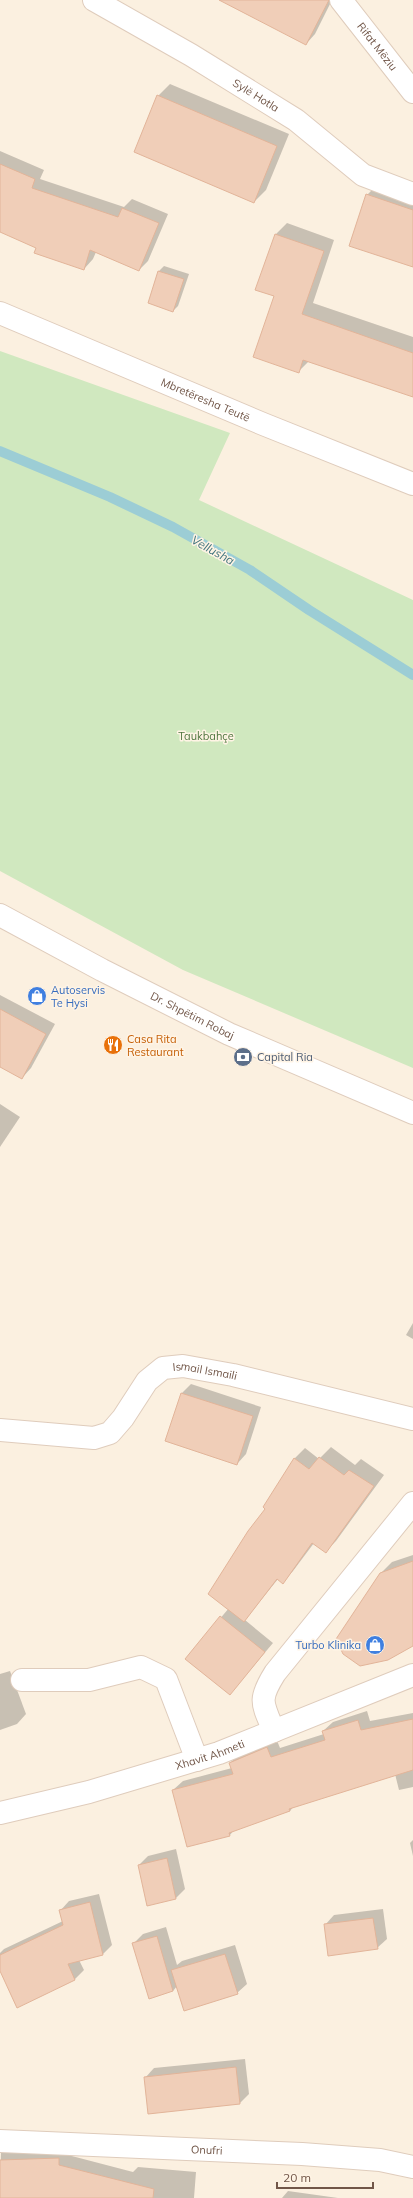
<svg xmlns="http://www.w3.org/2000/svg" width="413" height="2198" font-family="Mulish,sans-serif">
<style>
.green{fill:#d0e8bf}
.shadow{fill:#0003}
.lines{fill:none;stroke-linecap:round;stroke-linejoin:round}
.stream{stroke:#9ccdd5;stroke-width:10}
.building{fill:#f0ceb8;stroke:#e2b499}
.minor-casing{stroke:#dfccbc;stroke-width:24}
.tertiary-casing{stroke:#dfccbc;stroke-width:24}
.minor{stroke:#fff;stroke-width:22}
.tertiary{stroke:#fff;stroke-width:22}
.labels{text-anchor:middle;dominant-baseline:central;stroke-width:3;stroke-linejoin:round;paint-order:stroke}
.street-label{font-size:11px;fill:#715648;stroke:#fff4e5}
.park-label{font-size:11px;fill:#517741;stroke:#fff4e5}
.shop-label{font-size:11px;fill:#366cbe;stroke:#fff4e5;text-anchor:start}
.food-label{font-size:11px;fill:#c56008;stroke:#fff4e5;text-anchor:start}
.service-label{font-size:11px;fill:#4e5e75;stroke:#fff4e5;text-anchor:start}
.water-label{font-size:12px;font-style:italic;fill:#3f737d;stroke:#fff4e5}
</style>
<rect width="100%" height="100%" fill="#fbf0e0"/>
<!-- green -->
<polygon class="green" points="0,351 230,433 199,500 413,600 413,1068 183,970 0,871"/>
<!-- shadow -->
<g class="shadow">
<polygon points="262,0 332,0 315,34 306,44"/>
<polygon points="170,84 289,134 266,190 254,202 158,96"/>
<polygon points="0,151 44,170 40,179 124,207 132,199 168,214 148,261 139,270 96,252 93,259 84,269 0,231"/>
<polygon points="379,183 413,194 413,266 367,195"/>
<polygon points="287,223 334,240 313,303 413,337 413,396 309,361 298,372 275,296 275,235"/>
<polygon points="164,266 189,274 178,306 173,311 149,303 159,271"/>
<polygon points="0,995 55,1024 31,1068 22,1078 0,1066"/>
<polygon points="0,1104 20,1117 0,1147"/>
<polygon points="413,1323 413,1339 406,1335"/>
<polygon points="191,1384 261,1407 246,1454 237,1464 167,1441 182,1393"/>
<polygon points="331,1447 355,1465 361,1459 384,1475 336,1541 326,1551 314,1543 293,1571 283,1582 278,1579 245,1620 273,1643 230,1694 186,1659 229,1608 266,1508 294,1459 305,1448 319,1459"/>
<polygon points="413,1555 413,1642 337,1639 382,1572 392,1562"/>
<polygon points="10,1671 26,1714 17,1724 0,1730 0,1674"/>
<polygon points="367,1711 370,1721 413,1713 413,1787 399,1790 395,1774 294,1806 290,1811 234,1830 230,1835 173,1790 183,1781 232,1768 230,1763 239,1754 276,1738 280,1748 324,1734 323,1731 333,1722"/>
<polygon points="413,1840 413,1856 410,1843"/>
<polygon points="176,1849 185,1889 176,1898 139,1865 148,1856"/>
<polygon points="99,1894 112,1945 103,1954 79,1960 84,1970 75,1979 18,2006 0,1968 0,1953 4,1949 63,1921 60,1911 69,1901"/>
<polygon points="383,1909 387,1939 377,1948 325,1925 334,1915"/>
<polygon points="166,1927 177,1965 182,1961 235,1945 247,1984 237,1993 177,1986 173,1991 133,1944 143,1934"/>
<polygon points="245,2059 249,2094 240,2103 145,2078 154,2068"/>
<polygon points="68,2149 68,2155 133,2172 138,2167 196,2172 194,2198 0,2198 1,2152"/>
<polygon points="288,2191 338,2198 282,2198"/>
</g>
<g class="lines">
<!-- stream -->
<polyline class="stream" points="0,451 110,497 173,527 250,570 309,610 413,675"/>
</g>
<!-- building -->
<g class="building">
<polygon points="219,0 329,0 306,45"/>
<polygon points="157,95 277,146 254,203 134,152"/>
<polygon points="0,164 35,179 32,188 118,217 122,208 159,223 139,271 90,250 84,270 34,253 36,248 0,232"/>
<polygon points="366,194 413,210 413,267 349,246"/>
<polygon points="275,234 324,251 302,314 413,353 413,397 303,360 299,373 253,357 274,296 255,290"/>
<polygon points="158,271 184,279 173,312 148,303"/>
<polygon points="0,1009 46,1034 22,1079 0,1067"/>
<polygon points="181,1393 253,1416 237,1465 165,1441"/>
<polygon points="319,1457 344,1475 349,1470 374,1486 326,1553 312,1543 283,1584 277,1579 244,1622 208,1594 248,1531 265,1509 263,1507 294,1458 309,1469"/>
<polygon points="413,1561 413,1646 388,1660 360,1666 343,1654 336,1639 380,1573"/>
<polygon points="220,1616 265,1652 230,1695 185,1659"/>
<polygon points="413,1719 413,1770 289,1809 290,1811 229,1833 230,1836 187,1847 172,1790 233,1774 229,1763 267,1747 271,1757 325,1740 322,1731 358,1720 361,1730"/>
<polygon points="167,1858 176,1899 147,1906 138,1865"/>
<polygon points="90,1902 103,1955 68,1964 75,1980 17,2008 0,1971 0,1955 63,1925 59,1910"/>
<polygon points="373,1918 378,1949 328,1956 324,1924"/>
<polygon points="157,1936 173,1991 149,1999 132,1943"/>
<polygon points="225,1954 238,1994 184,2011 171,1970"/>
<polygon points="236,2067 240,2104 148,2114 144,2077"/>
<polygon points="59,2158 59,2165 154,2189 153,2198 0,2198 0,2160"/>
</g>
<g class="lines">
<defs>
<g id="minor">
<path id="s1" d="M94,0L191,55L296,120L363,175L413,194"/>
<path id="s2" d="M341,0L413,92"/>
<path id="s3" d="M0,313L263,424L413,484"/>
<path id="s4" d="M0,1430L94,1438L110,1433L123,1418L147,1381L163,1368L183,1366L233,1375L413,1419"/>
<polyline points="22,1680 89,1680 141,1667 166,1679 197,1760"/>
<path d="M274,1731C262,1703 258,1700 275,1673L413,1503"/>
<path id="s5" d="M0,2141L302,2154L380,2160L413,2167"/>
</g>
<g id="tertiary">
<path id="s6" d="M0,915L102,970L229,1034L413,1113"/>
<path id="s7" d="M0,1813L89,1792L219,1753L413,1675"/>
</g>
</defs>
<!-- minor casing -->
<use href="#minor" class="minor-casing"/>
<!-- tertiary casing -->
<use href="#tertiary" class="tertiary-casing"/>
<!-- minor -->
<use href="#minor" class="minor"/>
<!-- tertiary -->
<use href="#tertiary" class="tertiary"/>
</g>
<!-- icons -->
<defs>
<symbol id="shop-disc" viewBox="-11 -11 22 22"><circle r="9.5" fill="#3f7fe0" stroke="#fff4e5"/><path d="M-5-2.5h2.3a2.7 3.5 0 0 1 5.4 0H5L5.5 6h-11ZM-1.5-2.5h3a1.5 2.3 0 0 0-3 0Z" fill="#fff"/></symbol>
<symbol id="restaurant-disc" viewBox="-11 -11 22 22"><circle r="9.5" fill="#e8710a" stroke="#fff4e5"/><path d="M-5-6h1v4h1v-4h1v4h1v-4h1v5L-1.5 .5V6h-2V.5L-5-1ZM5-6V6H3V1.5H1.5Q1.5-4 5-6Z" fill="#fff"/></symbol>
<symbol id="bank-disc" viewBox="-11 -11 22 22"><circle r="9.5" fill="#5c6f8a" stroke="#fff4e5"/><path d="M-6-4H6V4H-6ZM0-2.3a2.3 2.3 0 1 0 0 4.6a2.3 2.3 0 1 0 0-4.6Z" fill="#fff"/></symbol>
</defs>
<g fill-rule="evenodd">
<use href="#shop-disc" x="26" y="985" width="22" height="22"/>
<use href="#restaurant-disc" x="102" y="1034" width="22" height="22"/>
<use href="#bank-disc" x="232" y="1046" width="22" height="22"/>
<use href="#shop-disc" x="364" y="1634" width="22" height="22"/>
</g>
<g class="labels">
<!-- street labels -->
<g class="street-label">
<text stroke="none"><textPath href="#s2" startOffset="59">Rifat Mëziu</textPath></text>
<text stroke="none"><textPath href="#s1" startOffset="188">Sylë Hotla</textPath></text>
<text stroke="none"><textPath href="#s3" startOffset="223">Mbretëresha Teutë</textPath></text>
<text stroke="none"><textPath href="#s6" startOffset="217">Dr. Shpëtim Robaj</textPath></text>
<text stroke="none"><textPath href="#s4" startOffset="238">Ismail Ismaili</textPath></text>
<text stroke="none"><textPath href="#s7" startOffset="218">Xhavit Ahmeti</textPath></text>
<text stroke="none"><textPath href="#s5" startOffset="207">Onufri</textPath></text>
</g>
<!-- park labels -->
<g class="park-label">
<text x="206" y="736">Taukbahçe</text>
</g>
<!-- shop labels -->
<g class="shop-label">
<text x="51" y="990">Autoservis<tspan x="51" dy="13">Te Hysi</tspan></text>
<text x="361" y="1645" text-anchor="end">Turbo Klinika</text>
</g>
<!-- food labels -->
<g class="food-label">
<text x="127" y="1039">Casa Rita<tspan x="127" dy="13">Restaurant</tspan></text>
</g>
<!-- service labels -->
<g class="service-label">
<text x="257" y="1057">Capital Ria</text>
</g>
<!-- water labels -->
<g class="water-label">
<text transform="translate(213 550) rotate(29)">Vellusha</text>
</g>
</g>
<!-- scale -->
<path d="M277 2182v6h96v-6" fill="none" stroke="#715648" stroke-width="2"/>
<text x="283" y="2182" font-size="12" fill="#715648" stroke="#fff4e5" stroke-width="3" paint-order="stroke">20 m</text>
</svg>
